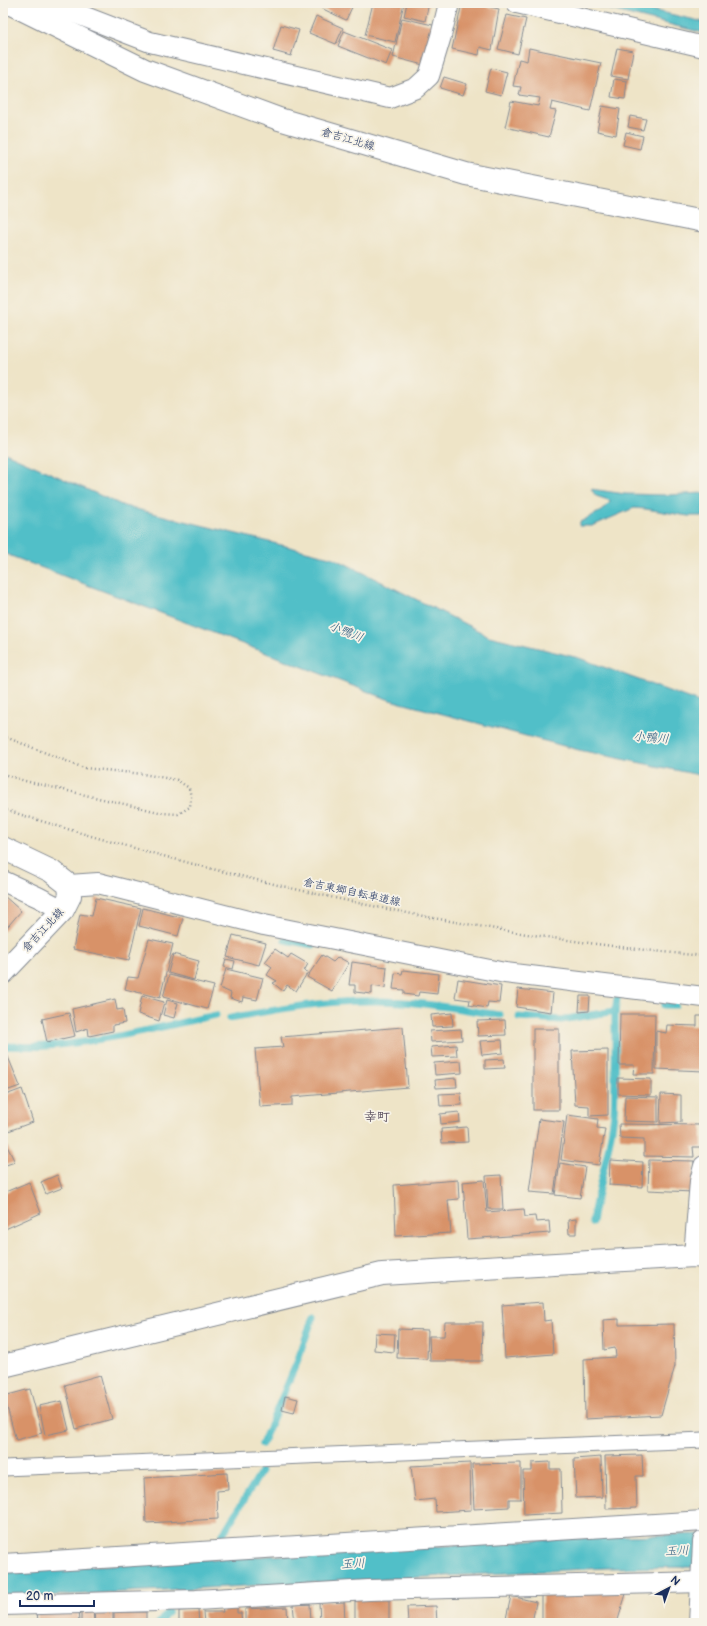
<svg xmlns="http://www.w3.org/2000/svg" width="707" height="1626" font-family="'Balsamiq Sans','Klee One',sans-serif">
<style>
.water{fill:#51bfc8;stroke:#367793}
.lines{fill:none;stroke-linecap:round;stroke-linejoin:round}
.stream{stroke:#51bfc8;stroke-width:7}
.building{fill:#d89267}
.pedestrian-casing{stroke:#848a92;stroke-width:17}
.minor-casing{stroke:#848a92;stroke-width:22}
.tertiary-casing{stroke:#848a92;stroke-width:24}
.secondary-casing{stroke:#848a92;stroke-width:24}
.path{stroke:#848a92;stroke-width:2.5;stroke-dasharray:1 3;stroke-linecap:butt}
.pedestrian{stroke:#fff;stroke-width:15}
.minor{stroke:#fff;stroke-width:20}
.tertiary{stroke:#fff;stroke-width:22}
.secondary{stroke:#fff;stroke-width:22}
.labels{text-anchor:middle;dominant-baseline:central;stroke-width:3.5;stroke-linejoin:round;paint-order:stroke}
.street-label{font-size:11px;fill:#1b2f5e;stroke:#f7f3e8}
.water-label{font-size:12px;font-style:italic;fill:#2b5a7e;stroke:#f7f3e8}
.quarter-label{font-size:13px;font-weight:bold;fill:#5d5261;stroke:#f7f3e8}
</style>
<rect width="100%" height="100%" fill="#f7f3e8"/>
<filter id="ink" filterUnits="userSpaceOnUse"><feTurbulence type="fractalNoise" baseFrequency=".025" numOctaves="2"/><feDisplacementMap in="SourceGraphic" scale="8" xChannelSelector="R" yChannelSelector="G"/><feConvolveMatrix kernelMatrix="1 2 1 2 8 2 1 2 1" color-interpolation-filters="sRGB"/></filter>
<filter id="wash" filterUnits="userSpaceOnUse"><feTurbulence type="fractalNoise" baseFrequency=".012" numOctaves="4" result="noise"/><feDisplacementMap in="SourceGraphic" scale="16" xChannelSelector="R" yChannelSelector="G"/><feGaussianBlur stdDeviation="0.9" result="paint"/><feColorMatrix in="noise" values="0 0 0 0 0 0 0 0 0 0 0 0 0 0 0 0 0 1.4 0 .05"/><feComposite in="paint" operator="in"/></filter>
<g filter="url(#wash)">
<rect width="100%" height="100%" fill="#eee4c7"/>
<!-- water -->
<g class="water">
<polygon points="583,3 622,3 704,22 704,33"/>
<polygon points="3,452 124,506 334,558 489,636 579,658 704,704 704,776 579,750 390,700 3,553 3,518 5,517 3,509"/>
<polygon points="591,489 625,494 667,495 704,493 704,516 688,516 646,509 634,508 592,526 579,526 580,522 601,511 611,501 596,496"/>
<polygon points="704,1534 704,1567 606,1568 3,1598 3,1571 619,1536"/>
</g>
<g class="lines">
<!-- stream -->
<g class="stream">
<polyline points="285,940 313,945"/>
<polyline points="664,1005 675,1005"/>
<polyline points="519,1017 561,1020 615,1011"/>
<path d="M230,1018C279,1009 326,1000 376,1001C417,1001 459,1009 500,1015"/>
<path d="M3,1046C17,1046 32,1047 46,1046C103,1042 160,1027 216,1015"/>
<path d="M592,1222C598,1185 611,1149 614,1112C616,1078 615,1044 615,1011L617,999"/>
<polyline points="262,1444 297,1362 313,1317"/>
<polyline points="223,1534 261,1472"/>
<polyline points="159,1623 168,1612"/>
</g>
</g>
<g id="blocks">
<!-- building -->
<g class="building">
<polygon points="323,3 354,3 346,20 321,8"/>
<polygon points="373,3 404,3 395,42 365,35"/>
<polygon points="407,3 429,3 425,21 404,16"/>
<polygon points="462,3 472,3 499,9 492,50 480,47 479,55 452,49"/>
<polygon points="507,15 526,19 518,54 498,49"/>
<polygon points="316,16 343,28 336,44 309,33"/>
<polygon points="402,18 437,26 427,66 393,57"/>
<polygon points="281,25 299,30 291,56 273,51"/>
<polygon points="344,31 392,50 386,65 338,46"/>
<polygon points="529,48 601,63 590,111 552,102 550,110 556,111 549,137 505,127 511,101 538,106 540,98 519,95 521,87 513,86 519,59 527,61"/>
<polygon points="617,48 633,51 628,79 611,76"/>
<polygon points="491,68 507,72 501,95 485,91"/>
<polygon points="444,77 467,84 463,95 440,88"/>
<polygon points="614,79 627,81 625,99 611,97"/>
<polygon points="602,106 620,109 616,135 597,131"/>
<polygon points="630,116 646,119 643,130 628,127"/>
<polygon points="626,132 643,136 640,149 623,145"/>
<polygon points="3,895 21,911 3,932"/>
<polygon points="96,898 141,908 129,960 73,949 80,914 92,916"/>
<polygon points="143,908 183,918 178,936 139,926"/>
<polygon points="233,935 266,943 259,965 227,957"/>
<polygon points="149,939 173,944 160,998 125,989 128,977 138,978"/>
<polygon points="275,949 288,958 291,954 308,964 304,971 308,972 296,991 287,985 283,991 273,983 277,981 267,975 272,967 265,962"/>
<polygon points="173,954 199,961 194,980 168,973"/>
<polygon points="322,955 333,962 338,957 349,963 332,991 307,977"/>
<polygon points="226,959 235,961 233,969 224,967"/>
<polygon points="352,962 387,967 385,988 372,986 372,994 355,992 355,985 349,985"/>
<polygon points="226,969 263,978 257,1000 243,997 242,1002 230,998 231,993 220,988"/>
<polygon points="403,970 439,974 437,994 419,992 418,996 404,994 404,990 393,989 395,973 402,974"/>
<polygon points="169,975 214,986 207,1009 163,997"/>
<polygon points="458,979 501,986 499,1003 488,1002 487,1008 469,1005 470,1000 455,998"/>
<polygon points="518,989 553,993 551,1012 516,1007"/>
<polygon points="142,996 164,1002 159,1021 138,1014"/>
<polygon points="580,996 590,996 589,1011 579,1012"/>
<polygon points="115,999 117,1010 123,1009 125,1023 113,1025 113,1031 89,1036 88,1028 76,1032 72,1009"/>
<polygon points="167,1000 178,1003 174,1018 163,1015"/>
<polygon points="69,1013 75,1036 47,1042 42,1019"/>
<polygon points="452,1013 453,1026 432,1027 431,1015"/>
<polygon points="620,1014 655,1014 654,1074 633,1074 634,1065 619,1065"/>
<polygon points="697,1016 704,1016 704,1071 656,1069 656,1031 666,1033 667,1025 697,1026"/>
<polygon points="505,1020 506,1035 478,1036 477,1021"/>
<polygon points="403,1027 408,1087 292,1097 292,1105 260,1107 255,1049 283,1047 281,1037"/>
<polygon points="461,1029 462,1040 431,1042 430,1031"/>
<rect x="533" y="1029" width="26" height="81"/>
<polygon points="502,1040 503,1053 482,1055 480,1041"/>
<polygon points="456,1045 457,1056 432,1057 431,1047"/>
<polygon points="608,1050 608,1115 589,1116 589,1106 575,1105 572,1051"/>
<polygon points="3,1052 6,1052 20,1086 3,1092"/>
<polygon points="504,1059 505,1068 485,1069 485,1060"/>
<polygon points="461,1061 462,1073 435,1075 434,1063"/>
<polygon points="456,1078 457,1087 436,1088 435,1080"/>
<polygon points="618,1078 651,1079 651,1095 618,1094"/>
<polygon points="22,1089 33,1122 3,1133 3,1096"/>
<polygon points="461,1093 462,1105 440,1106 439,1094"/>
<polygon points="661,1094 681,1095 681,1122 660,1123"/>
<polygon points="625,1096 658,1097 658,1122 624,1121"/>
<polygon points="459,1112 460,1122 441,1124 440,1114"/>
<polygon points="567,1115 598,1119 597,1128 605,1129 599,1165 561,1160"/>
<polygon points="539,1119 564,1122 554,1194 529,1192"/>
<polygon points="619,1124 702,1125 702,1147 693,1147 694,1157 644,1156 644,1139 620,1138"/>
<polygon points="467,1127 468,1142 442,1143 441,1129"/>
<polygon points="6,1144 15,1162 3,1166 3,1145"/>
<polygon points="610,1160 643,1162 642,1187 609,1185"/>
<polygon points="649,1160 694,1161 693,1192 648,1190"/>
<polygon points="560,1163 585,1167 580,1198 555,1195"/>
<polygon points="57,1175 62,1188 46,1194 41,1182"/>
<polygon points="501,1175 503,1209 488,1209 486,1176"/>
<polygon points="458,1180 459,1199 448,1200 451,1233 396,1236 394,1185"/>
<polygon points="484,1180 487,1212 524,1209 525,1217 535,1216 536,1222 549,1221 550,1233 467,1239 463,1182"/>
<polygon points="29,1182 41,1213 3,1230 3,1193"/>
<polygon points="576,1219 576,1234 569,1234 568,1220"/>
<polygon points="543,1302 544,1321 551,1320 553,1354 505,1358 502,1305"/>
<polygon points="619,1319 619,1325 674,1324 675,1366 661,1415 585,1419 584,1359 616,1357 615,1348 604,1350 603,1320"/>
<polygon points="445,1322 483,1322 482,1361 430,1361 429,1336 444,1336"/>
<polygon points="398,1329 428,1330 427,1359 397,1358"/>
<polygon points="375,1333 395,1334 394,1352 374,1350"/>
<polygon points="100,1375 112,1419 76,1429 65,1385"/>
<polygon points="30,1389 42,1433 16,1440 4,1396"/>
<polygon points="285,1396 298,1399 294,1413 282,1410"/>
<polygon points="62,1401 69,1430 45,1435 39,1406"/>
<polygon points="642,1455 643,1476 636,1476 637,1508 606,1509 605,1456"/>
<polygon points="601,1457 602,1497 576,1498 574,1459"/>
<polygon points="550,1462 550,1469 561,1469 562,1513 524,1515 523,1471 532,1471 532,1463"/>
<polygon points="470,1463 471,1510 436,1512 435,1499 415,1501 411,1466"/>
<polygon points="521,1463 521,1499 509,1499 509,1507 474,1509 472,1464"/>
<polygon points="227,1473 228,1490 217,1491 218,1519 146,1523 144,1478"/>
<polygon points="608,1589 626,1594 617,1623 542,1623 542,1595"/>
<polygon points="511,1596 536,1602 532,1623 505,1623"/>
<rect x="355" y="1598" width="34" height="25"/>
<polygon points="344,1600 345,1623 320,1623 319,1602"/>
<polygon points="310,1604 311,1623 295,1623 293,1605"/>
<polygon points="237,1606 237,1613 241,1613 242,1623 204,1623 203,1612 223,1612 222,1607"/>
<polygon points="436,1606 437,1623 408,1623 407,1607"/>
<polygon points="287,1607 288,1623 245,1623 245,1609"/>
<polygon points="78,1608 79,1623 38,1623 37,1610"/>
<polygon points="93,1608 94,1623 81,1623 81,1609"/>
<polygon points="113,1610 113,1623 95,1623 94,1611"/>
<polygon points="198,1610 199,1623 179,1623 179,1611"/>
<rect x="114" y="1612" width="32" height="11"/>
</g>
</g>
</g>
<g filter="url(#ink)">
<use href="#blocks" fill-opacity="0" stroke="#848a92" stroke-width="1"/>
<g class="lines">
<defs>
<polyline id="pedestrian" points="3,1468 704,1440"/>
<g id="minor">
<polyline points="49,3 150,42 390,98 416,88 429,76 441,36 449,3"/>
<polyline points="517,3 704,47"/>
<polyline points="3,881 38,897 63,910"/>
<polyline points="69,885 98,883 264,925 505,973 704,997"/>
<polyline points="694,1256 700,1181 704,1166"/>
<polyline points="3,1564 704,1521"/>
<polyline points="3,1605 196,1600 369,1590 704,1582"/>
</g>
<g id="tertiary">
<polyline points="3,1366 382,1274 694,1256 704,1257"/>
<polyline points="700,1623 704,1542"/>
</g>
<g id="secondary">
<polyline points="9,3 145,70 279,119 466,174 704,221"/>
<polyline points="3,848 51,871 69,885 70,896 63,910 3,973"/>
</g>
</defs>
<!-- pedestrian casing -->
<use href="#pedestrian" class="pedestrian-casing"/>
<!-- minor casing -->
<use href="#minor" class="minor-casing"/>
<!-- tertiary casing -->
<use href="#tertiary" class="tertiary-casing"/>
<!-- secondary casing -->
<use href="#secondary" class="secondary-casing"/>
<!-- path -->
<g class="path">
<polyline points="3,736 84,768 143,774 177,780 189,788 191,797 190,807 178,814 163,813 25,781 3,774"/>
<path d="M3,809C44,822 86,835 127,846C316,899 509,938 704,956"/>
</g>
<!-- pedestrian -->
<use href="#pedestrian" class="pedestrian"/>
<!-- minor -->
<use href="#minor" class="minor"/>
<!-- tertiary -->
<use href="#tertiary" class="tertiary"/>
<!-- secondary -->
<use href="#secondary" class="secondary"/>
</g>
</g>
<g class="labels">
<!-- street labels -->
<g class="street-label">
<text transform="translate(348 139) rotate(16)">倉吉江北線</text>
<text transform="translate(352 892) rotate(12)">倉吉東郷自転車道線</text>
<text transform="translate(43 930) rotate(-47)">倉吉江北線</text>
</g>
<!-- water labels -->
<g class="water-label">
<text transform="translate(346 632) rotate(21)">小鴨川</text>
<text transform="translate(651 738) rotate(4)">小鴨川</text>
<text transform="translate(677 1551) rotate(-2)">玉川</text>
<text transform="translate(353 1564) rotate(-4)">玉川</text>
</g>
<!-- quarter labels -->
<g class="quarter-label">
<text x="377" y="1117">幸町</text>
</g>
</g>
<!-- margin -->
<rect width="707" height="1626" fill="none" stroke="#f7f3e8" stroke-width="16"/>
<!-- north arrow -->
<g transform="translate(669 1588) rotate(41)" stroke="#f7f3e8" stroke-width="3" paint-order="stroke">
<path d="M0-3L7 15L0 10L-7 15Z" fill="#1b2f5e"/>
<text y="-6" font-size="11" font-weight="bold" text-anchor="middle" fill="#1b2f5e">N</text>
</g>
<!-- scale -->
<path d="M20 1600v6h74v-6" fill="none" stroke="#1b2f5e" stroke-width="2"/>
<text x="26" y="1600" font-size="12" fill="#1b2f5e" stroke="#f7f3e8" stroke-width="3" paint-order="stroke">20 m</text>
</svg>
